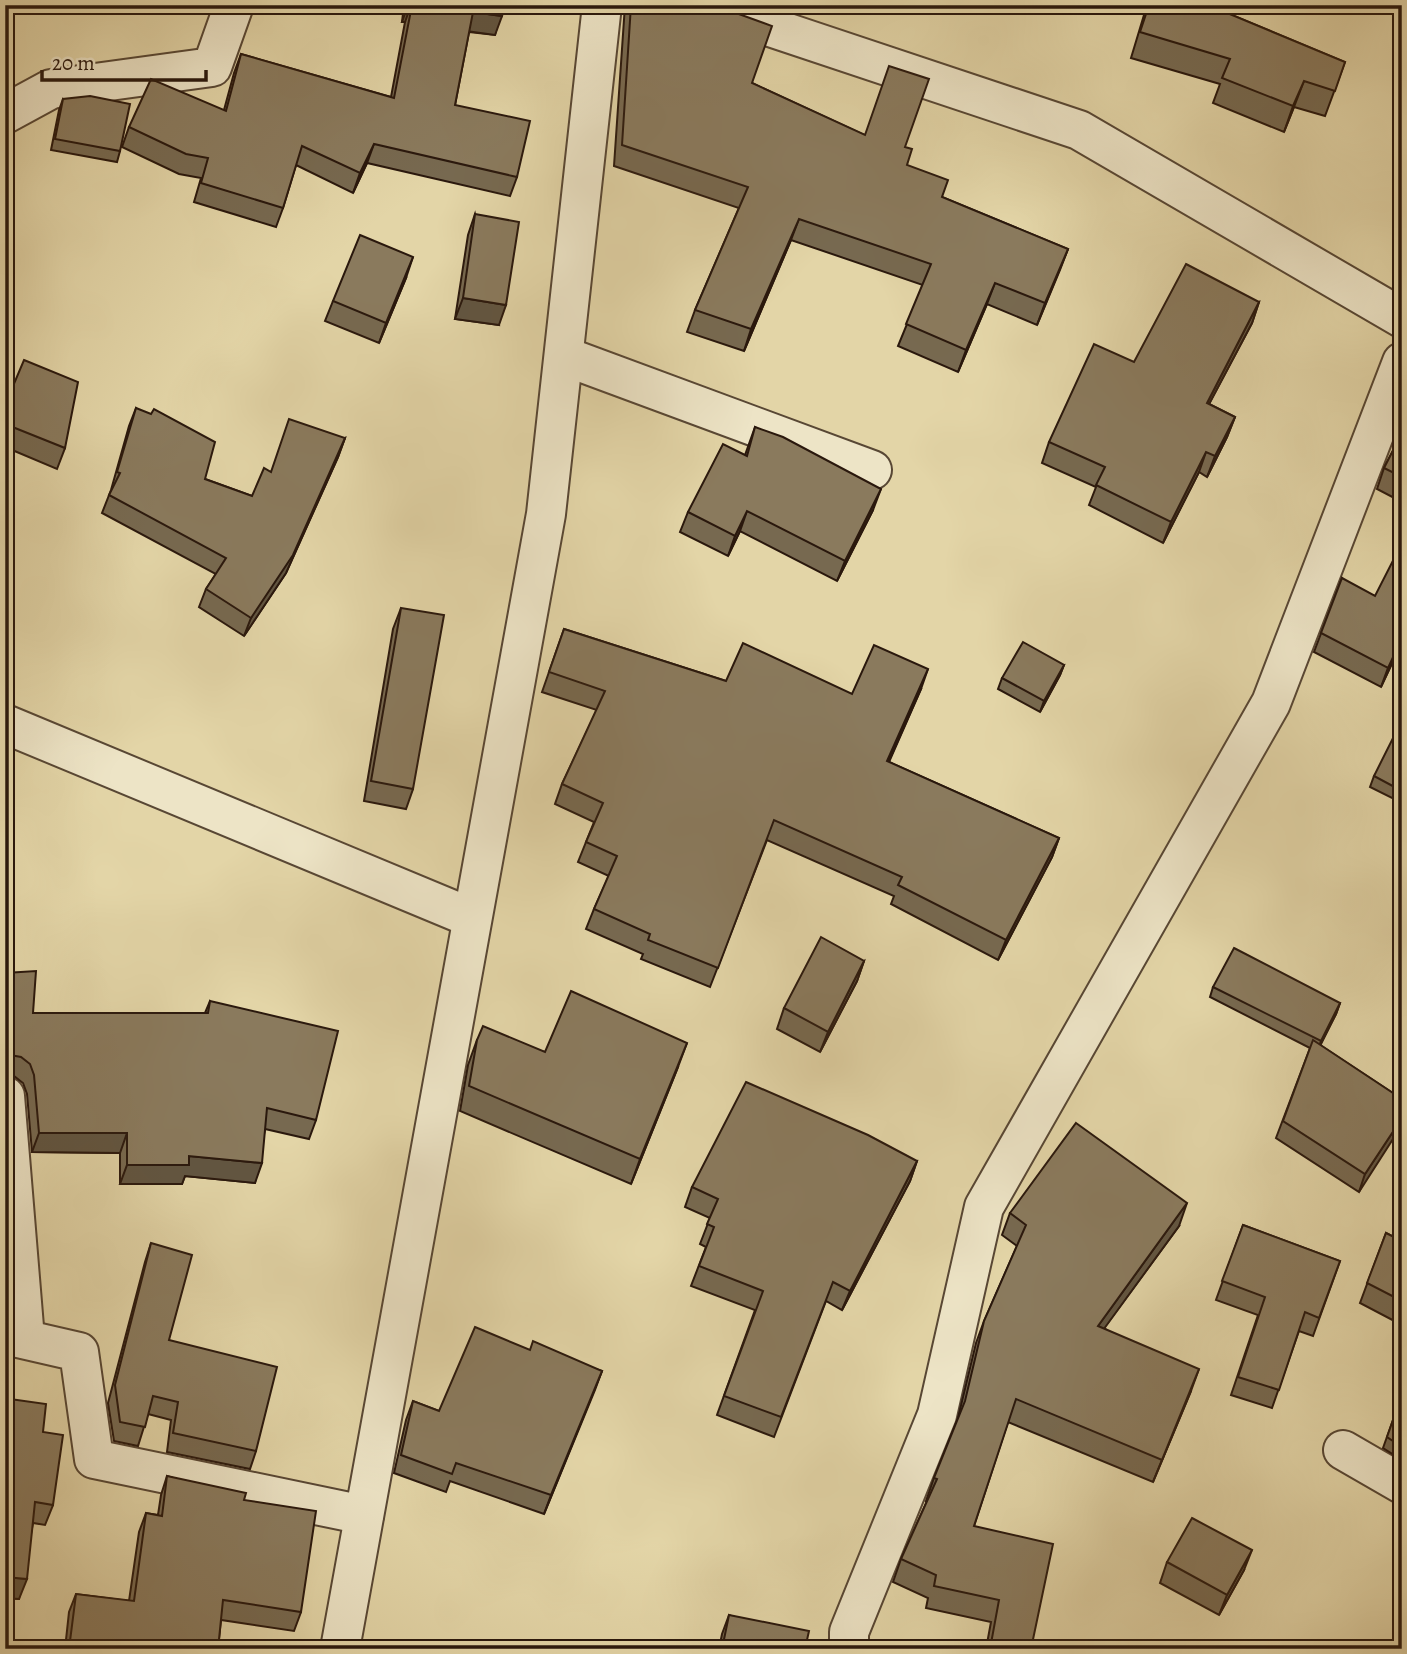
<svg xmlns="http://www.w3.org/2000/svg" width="1407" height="1654" font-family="Alegreya,serif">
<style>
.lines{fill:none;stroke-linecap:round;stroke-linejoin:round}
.minor-casing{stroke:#584734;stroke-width:42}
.minor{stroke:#ede4c6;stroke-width:38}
.wall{fill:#776950;stroke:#2a180d;stroke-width:2}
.shaded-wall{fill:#615541;stroke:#2a180d;stroke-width:2}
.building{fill:#8a7a5d;stroke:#2a180d;stroke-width:2}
</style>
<rect width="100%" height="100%" fill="#e3d5a7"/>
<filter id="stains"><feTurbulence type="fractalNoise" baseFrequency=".00286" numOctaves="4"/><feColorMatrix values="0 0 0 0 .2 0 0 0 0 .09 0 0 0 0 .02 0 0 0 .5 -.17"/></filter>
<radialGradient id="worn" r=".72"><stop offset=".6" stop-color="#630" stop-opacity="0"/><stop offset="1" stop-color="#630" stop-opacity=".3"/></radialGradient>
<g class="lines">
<defs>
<g id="minor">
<polyline points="704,5 1079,130 1402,318"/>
<polyline points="5,114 51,89 212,67 234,5"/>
<polyline points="564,356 872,470"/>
<polyline points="5,724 472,918"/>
<polyline points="5,1096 25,1339"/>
<polyline points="5,1335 79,1352 94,1459 364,1515"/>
<polyline points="1343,1450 1402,1484"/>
<polyline points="340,1649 546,514 602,5"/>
<polyline points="849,1649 849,1632 937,1415 984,1207 1271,703 1402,362"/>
</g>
</defs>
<!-- minor casing -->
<use href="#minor" class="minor-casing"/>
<!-- minor -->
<use href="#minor" class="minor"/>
</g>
<!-- wall -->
<g class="wall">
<polygon points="404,5 503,5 495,35 469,32 455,105 517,177 510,196 367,163 353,193 296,165 283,208 276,227 194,202 201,178 179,174 122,147 129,127 224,110 234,73 241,54 391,97 405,22 402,22"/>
<polygon points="625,5 714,5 752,83 864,135 905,147 907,165 942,197 1068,249 1037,325 987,304 958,372 898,346 923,285 791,240 744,351 687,332 695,310 739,208 614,166"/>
<polygon points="1147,5 1216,5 1215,8 1345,62 1325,116 1294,107 1284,132 1213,103 1220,84 1131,58"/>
<polygon points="63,99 120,151 117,162 51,150 59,110"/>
<polygon points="475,214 499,325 455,319 468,235"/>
<polygon points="406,278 379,343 325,321 333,301"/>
<polygon points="1259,302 1252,323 1209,404 1235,417 1227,437 1207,477 1199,472 1163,543 1089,505 1096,487 1042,463 1049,442 1134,362"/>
<polygon points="5,405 65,448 57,469 5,447"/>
<polygon points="136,408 205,479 252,496 270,472 345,438 338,457 286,573 244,636 199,607 206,589 216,574 102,513 111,490 129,426"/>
<polygon points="755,427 873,510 837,581 740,531 728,556 680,532 688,512 745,455"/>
<polygon points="1402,433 1402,502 1377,489 1384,468"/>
<polygon points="1342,578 1402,642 1381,687 1314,652"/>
<polygon points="401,608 413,789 406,809 364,801 393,629"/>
<polygon points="564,629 726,681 852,694 921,689 889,762 1059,838 1052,857 998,960 891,904 894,896 767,840 710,987 641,959 643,954 586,929 594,909 609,876 578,862 594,822 555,804 562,784 597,710 542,692"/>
<polygon points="1064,665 1060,675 1040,712 998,689 1002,678"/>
<polygon points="1402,740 1402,803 1370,787 1374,776"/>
<polygon points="864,961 857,981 820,1052 777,1029 784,1008"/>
<polygon points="5,973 33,1013 205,1013 210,1001 316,1120 309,1139 265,1129 255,1183 185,1176 182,1184 120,1184 120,1153 32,1152 27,1094 23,1083 14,1076 5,1075"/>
<polygon points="1213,987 1340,1003 1336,1014 1320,1045 1402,1099 1359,1192 1276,1138 1310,1048 1210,997"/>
<polygon points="477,1040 545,1052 678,1067 631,1184 460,1111 468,1065"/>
<polygon points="917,1161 910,1181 842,1310 826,1301 774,1437 717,1415 755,1310 691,1286 706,1247 700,1244 710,1218 685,1207 692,1187"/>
<polygon points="1010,1213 1179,1226 1104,1328 1191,1391 1153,1482 1008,1422 974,1526 1031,1649 986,1649 991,1622 926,1608 928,1598 893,1582 901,1559 927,1501 926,1501 934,1478 958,1418 976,1343 984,1321 1017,1246 1002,1235"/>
<polygon points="1243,1225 1340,1261 1313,1336 1299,1331 1272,1408 1231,1395 1258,1315 1216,1300"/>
<polygon points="1386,1233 1402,1241 1402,1325 1360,1303"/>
<polygon points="151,1243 169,1340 256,1451 250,1469 167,1452 171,1420 148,1414 138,1446 114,1441 108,1403 145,1262"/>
<polygon points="530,1350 602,1371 544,1514 450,1481 446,1492 394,1473 406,1420 413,1401 439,1411"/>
<polygon points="10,1399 43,1432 53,1505 45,1525 33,1523 19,1599 5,1598 5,1412"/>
<polygon points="1398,1406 1402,1408 1402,1460 1383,1448"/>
<polygon points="167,1476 244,1500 301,1612 294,1631 221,1620 218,1649 65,1649 69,1612 76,1594 129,1601 139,1532 146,1513 158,1515 161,1495"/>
<polygon points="1167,1562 1244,1570 1219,1615 1160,1583"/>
<polygon points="729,1615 805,1649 719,1649 722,1634"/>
</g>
<!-- shaded-wall -->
<g class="shaded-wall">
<polygon points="408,5 411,5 405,22 402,22"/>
<polygon points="473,12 502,16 495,35 466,31"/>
<polygon points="1304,81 1294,107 1284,132 1293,106"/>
<polygon points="374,144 367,163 353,193 360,173"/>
<polygon points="799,219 791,240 744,351 751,329"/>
<polygon points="1068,249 1060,270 1037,325 1045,303"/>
<polygon points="413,257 406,278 379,343 386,323"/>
<polygon points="995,283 987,304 958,372 966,350"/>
<polygon points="463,298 506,305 499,325 455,319"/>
<polygon points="1259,302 1252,323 1199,423 1207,403"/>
<polygon points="1235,417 1227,437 1207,477 1215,456"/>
<polygon points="345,438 338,457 286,573 244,636 251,618"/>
<polygon points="1206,452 1199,472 1163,543 1171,522"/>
<polygon points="881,489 873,510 837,581 845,561"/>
<polygon points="747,511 740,531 728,556 735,536"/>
<polygon points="1402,638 1402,642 1381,687 1388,668"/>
<polygon points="1064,665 1060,675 1040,712 1044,701"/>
<polygon points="928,669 921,689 880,781 887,761"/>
<polygon points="1059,838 1052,857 998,960 1006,940"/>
<polygon points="864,961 857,981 820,1052 828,1032"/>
<polygon points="1340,1003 1336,1014 1317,1052 1321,1041"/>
<polygon points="687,1043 678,1067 631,1184 640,1159"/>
<polygon points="10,1055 5,1067 5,1056"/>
<polygon points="1402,1118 1402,1125 1359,1192 1365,1174"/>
<polygon points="39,1133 127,1133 120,1153 32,1152"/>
<polygon points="189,1156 262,1163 255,1183 185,1176 182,1184 120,1184 127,1165"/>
<polygon points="917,1161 910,1181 842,1310 850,1291"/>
<polygon points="1187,1203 1179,1226 1090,1348 1098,1326"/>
<polygon points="1199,1369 1191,1391 1153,1482 1162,1460"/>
<polygon points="602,1371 595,1390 544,1514 551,1495"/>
<polygon points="1252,1550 1244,1570 1219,1615 1227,1595"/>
<polygon points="5,1577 27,1579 19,1599 5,1598"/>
<polygon points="70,1641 126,1649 67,1649"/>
</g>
<!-- building -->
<g class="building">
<polygon points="412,5 503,5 502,16 473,12 455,105 530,121 517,177 374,144 360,173 302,146 283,208 201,183 208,158 186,154 129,127 151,79 226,111 241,54 394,98"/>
<polygon points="631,5 714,5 772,26 752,83 865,135 889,66 929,79 905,147 912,149 907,165 948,180 942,197 1068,249 1045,303 995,283 966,350 906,324 931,264 799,219 751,329 695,310 748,187 622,145"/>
<polygon points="1149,5 1216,5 1215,8 1345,62 1335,91 1304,81 1293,106 1222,78 1230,59 1140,32"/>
<polygon points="90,96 130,104 120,151 55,139 63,99"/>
<polygon points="475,214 519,222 506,305 463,298"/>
<polygon points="360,235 413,257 386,323 333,301"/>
<polygon points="1186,264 1259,302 1207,403 1235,417 1215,456 1206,452 1171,522 1096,485 1105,467 1049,442 1094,344 1134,362"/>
<polygon points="24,360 78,382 65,448 5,424 5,405"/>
<polygon points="136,408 151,414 154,409 215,442 205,479 252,496 264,468 271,472 289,419 345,438 293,555 251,618 206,589 226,558 109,495 120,473 117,472"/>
<polygon points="755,427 783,437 881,489 845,561 747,511 735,536 688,512 723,444 747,456"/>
<polygon points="1402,433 1402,477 1384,468"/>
<polygon points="1402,543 1402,638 1388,668 1321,633 1342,578 1375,596"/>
<polygon points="401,608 444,615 413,789 371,781"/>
<polygon points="564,629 726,681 743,643 852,694 874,645 928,669 887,761 1059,838 1006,940 898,885 902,877 774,820 718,968 648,940 650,934 594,909 617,856 586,842 603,803 562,784 605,691 549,672"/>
<polygon points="1023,642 1064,665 1044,701 1002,678"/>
<polygon points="1394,736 1402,740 1402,791 1374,776"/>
<polygon points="821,937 864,961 828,1032 784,1008"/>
<polygon points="1234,948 1340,1003 1321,1041 1213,987"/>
<polygon points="36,971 33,1013 208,1013 210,1001 338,1031 316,1120 267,1108 262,1163 189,1156 189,1165 127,1165 127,1133 39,1133 34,1075 30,1064 21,1057 10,1055 5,1056 5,973"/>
<polygon points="571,991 687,1043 640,1159 469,1086 477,1040 483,1026 545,1052"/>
<polygon points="1313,1040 1402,1099 1402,1118 1365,1174 1283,1121"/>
<polygon points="746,1082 868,1135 917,1161 850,1291 833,1282 781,1417 724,1396 763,1291 699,1266 714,1227 707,1224 718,1199 692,1187"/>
<polygon points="1076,1123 1187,1203 1098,1326 1199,1369 1162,1460 1016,1399 974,1526 1053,1544 1031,1649 990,1649 999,1600 934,1586 936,1575 901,1559 937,1479 934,1478 965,1401 984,1321 1026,1225 1010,1213"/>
<polygon points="1243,1225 1340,1261 1319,1318 1305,1312 1279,1390 1238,1377 1265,1297 1222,1281"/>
<polygon points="1386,1233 1402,1241 1402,1301 1367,1283"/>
<polygon points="151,1243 192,1255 169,1340 277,1367 256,1451 173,1433 178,1402 153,1396 145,1427 120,1422 115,1385"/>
<polygon points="475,1327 530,1350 533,1341 602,1371 551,1495 456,1463 452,1474 401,1455 413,1401 439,1411"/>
<polygon points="10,1399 46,1404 43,1432 63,1435 53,1505 35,1502 27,1579 5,1577 5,1428"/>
<polygon points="1398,1406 1402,1408 1402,1447 1387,1437"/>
<polygon points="167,1476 246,1493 244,1500 316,1511 301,1612 223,1600 218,1649 126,1649 70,1641 76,1594 134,1601 146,1513 162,1516"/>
<polygon points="1192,1518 1252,1550 1227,1595 1167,1562"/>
<polygon points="729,1615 809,1631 805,1649 722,1649"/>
</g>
<!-- margin -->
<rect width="1407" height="1654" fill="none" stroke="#e3d5a7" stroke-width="28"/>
<rect x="7" y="7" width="1393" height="1640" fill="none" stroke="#2a180d" stroke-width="3.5"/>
<rect x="14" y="14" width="1379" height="1626" fill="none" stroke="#2a180d" stroke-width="2"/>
<!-- scale -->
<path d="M42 70v10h164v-10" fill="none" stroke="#2a180d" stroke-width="3.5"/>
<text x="52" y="70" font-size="21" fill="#2a180d" stroke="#ede4c6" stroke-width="5" paint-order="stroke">20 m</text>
<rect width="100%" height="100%" filter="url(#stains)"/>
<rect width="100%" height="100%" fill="url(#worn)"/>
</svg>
